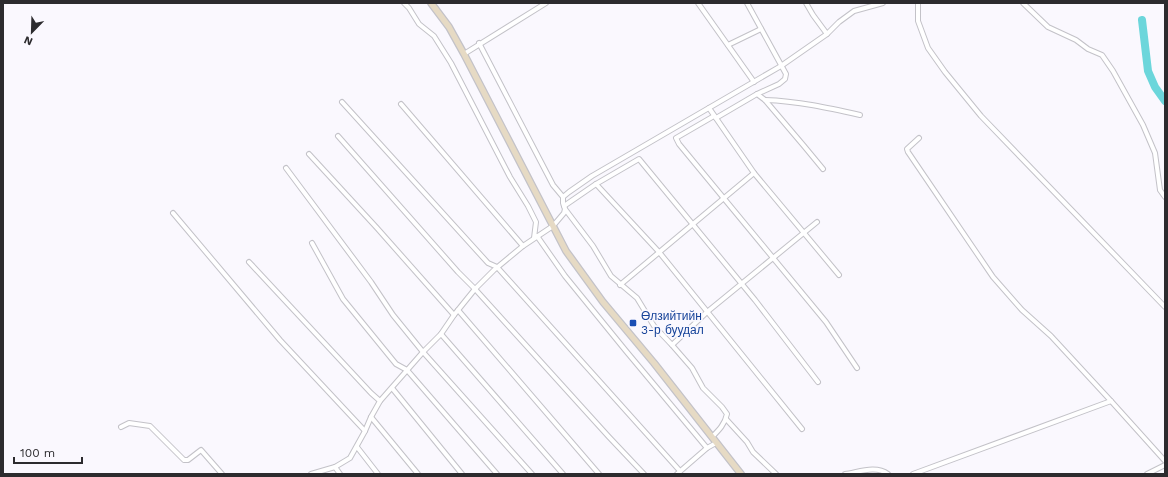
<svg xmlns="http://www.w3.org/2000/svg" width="1168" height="477" font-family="'Work Sans',sans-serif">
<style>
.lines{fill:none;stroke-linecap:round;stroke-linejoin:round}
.river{stroke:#6cd6db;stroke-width:8}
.street-casing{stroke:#c3c2c8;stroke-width:6}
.secondary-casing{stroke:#c3c2c8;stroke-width:8}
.street{stroke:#fff;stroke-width:4}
.secondary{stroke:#e6dac4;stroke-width:5.5}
.transit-dot{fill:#1a4fb4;stroke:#faf8fe;stroke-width:1.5}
.labels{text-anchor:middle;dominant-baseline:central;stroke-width:3.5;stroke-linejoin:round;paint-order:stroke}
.transit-label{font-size:12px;fill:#164399;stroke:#faf8fe;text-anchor:start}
</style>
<rect width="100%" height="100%" fill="#faf8fe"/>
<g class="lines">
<!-- river -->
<polyline class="river" points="1142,20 1148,71 1155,87 1165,101"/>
<defs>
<g id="street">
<polyline points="404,3 409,8 419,24 434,36 451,63 510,177 528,206 536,222 534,238"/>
<polyline points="698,3 754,82"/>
<polyline points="747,3 786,74 785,79 779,84 757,94"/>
<polyline points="806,3 813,15 827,34"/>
<polyline points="918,3 918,21 928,48 945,72 981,116 1165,307"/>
<polyline points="1023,3 1048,27 1076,40 1088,49 1102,55 1113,71 1143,125 1155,153 1160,190 1165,197"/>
<polyline points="479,43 541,162 553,185 563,197"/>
<polyline points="728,45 761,29"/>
<polyline points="464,54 546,3"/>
<path d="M765,100C798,101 829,108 860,115"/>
<polyline points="342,102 488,263 497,267 680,471"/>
<polyline points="401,104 523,246"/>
<polyline points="709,108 754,173 839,275"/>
<polyline points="714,116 676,138 679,144 826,322 857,368"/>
<polyline points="716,118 757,94 765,100 804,146 823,169"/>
<polyline points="338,136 458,272 475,289 609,437 644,474"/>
<polyline points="919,138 907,149 908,152 993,277 1022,310 1051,336 1111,401 1165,461"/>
<polyline points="309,154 377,228 454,315"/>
<polyline points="286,168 371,282 393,315 423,352 532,474"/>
<polyline points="596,184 659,252 802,429"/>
<polyline points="564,206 596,184 639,159 755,300 818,382"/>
<path d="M565,209L593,246L611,276L637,298L654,326L672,345L692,368L703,388L722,407L727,414C725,424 719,430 712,437"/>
<polyline points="173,213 280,340 365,431"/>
<polyline points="537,236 565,276 626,351 707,448"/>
<polyline points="312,243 343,299 396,364 407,370 497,474"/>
<polyline points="249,262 371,393 380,401"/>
<polyline points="620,285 754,173"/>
<polyline points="458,310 599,474"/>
<polyline points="441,334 563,474"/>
<polyline points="672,345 707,312 817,222"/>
<polyline points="392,388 462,474"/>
<polyline points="371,417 418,474"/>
<polyline points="726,419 747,442 753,452 776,474"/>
<polyline points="121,427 129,423 150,426 184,460 188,460 201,450 222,474"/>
<polyline points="357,447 378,474"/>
<polyline points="335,467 340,474"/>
<polyline points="311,474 335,467 350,458 365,431 371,417 380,401 423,352 441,334 454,315 475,289 494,270 523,246 553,226 564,213 565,209 563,203 563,197 569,192 592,176 781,66 827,34 839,22 854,11 883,3"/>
<polyline points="677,474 707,448 716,443"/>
<path d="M845,474C859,472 876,465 888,474"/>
<polyline points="913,474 1111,401"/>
<polyline points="1147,474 1165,465"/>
</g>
<polyline id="secondary" points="431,3 449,27 464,54 566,251 603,302 654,363 741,474"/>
</defs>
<!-- street casing -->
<use href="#street" class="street-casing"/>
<!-- secondary casing -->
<use href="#secondary" class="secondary-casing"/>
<!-- street -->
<use href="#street" class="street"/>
<!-- secondary -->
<use href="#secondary" class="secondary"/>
</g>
<!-- markers -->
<rect class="transit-dot" x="629" y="319" width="8" height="8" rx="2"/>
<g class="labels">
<!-- transit labels -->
<g class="transit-label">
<text x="641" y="316">Өлзийтийн<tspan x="641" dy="14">3-р буудал</tspan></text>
</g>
</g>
<!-- border -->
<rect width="1168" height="477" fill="none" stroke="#2c2b2e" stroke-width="8"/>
<!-- north arrow -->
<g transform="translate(32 32) rotate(203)" stroke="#faf8fe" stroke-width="3" paint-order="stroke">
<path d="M0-3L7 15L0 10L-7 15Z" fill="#2c2b2e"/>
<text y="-6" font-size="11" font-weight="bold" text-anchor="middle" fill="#2c2b2e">N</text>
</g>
<!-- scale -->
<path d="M14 457v6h68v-6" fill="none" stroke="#2c2b2e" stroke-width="2"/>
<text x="20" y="457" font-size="12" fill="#2c2b2e" stroke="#faf8fe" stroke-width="3" paint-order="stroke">100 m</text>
</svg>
